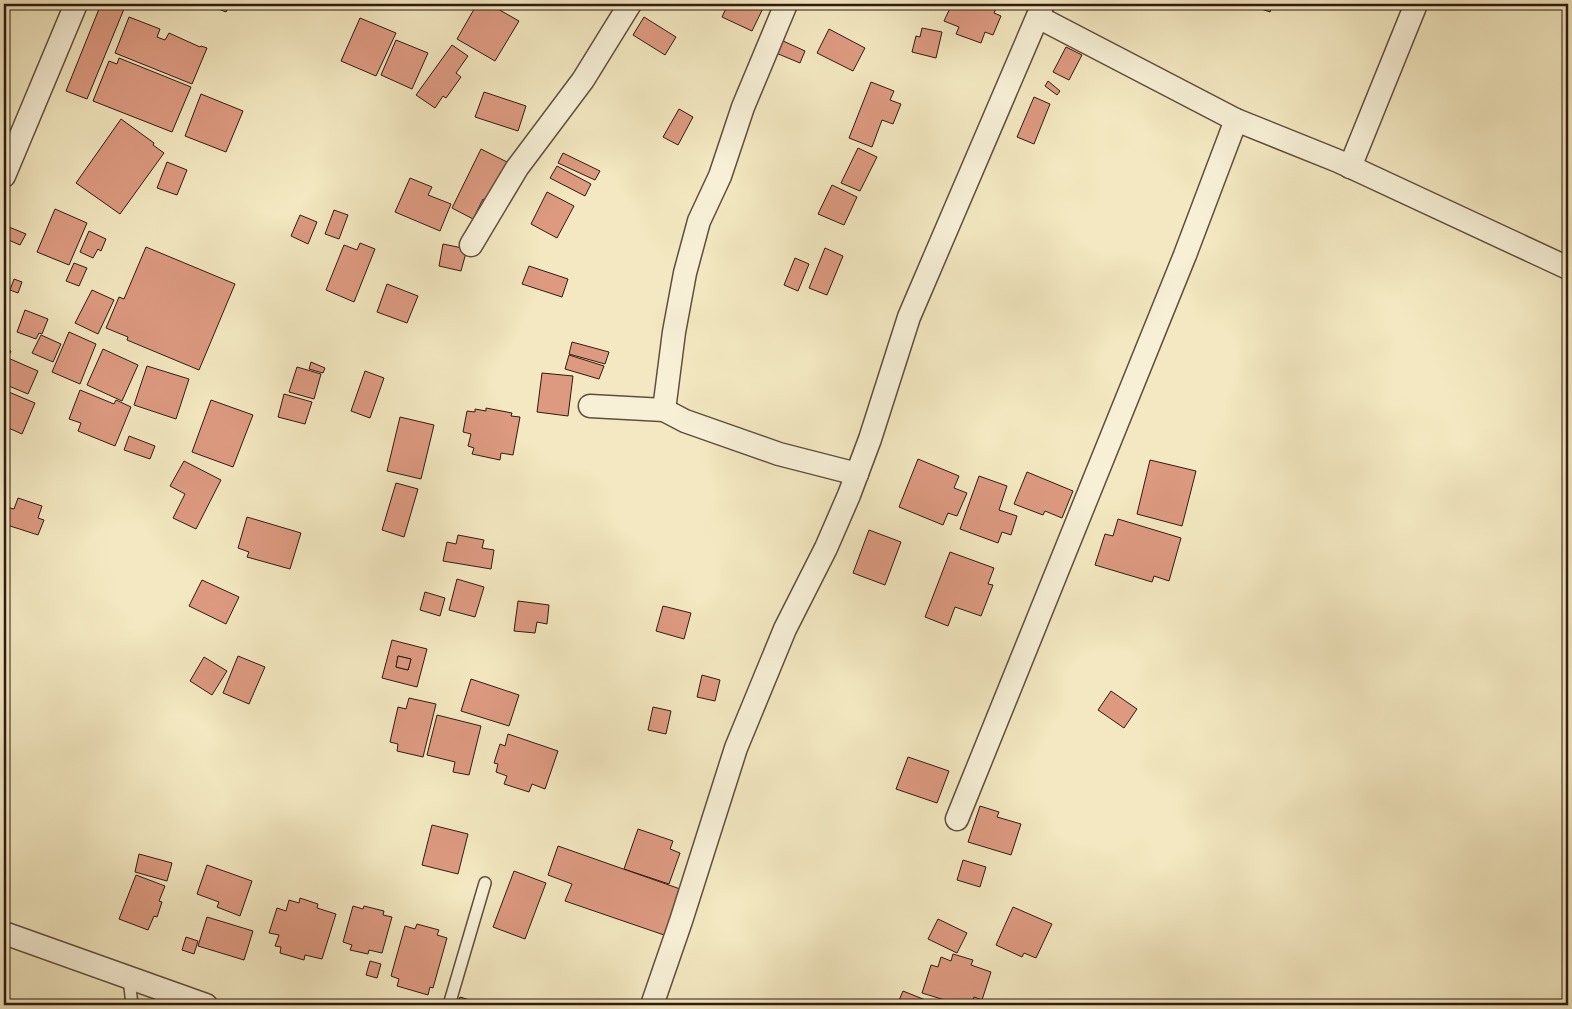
<svg xmlns="http://www.w3.org/2000/svg" width="1572" height="1009" font-family="'Sorts Mill Goudy',serif">
<style>
.building{fill:#dd9a81;stroke:#2f1a10;fill-rule:evenodd}
.lines{fill:none;stroke-linecap:round;stroke-linejoin:round}
.lane-casing{stroke:#604e3c;stroke-width:14}
.street-casing{stroke:#604e3c;stroke-width:25}
.lane{stroke:#f7f0d7;stroke-width:11}
.street{stroke:#f7f0d7;stroke-width:22}
</style>
<rect width="100%" height="100%" fill="#f3e8c1"/>
<filter id="stains"><feTurbulence type="fractalNoise" baseFrequency=".004" numOctaves="4"/><feColorMatrix values="0 0 0 0 .2 0 0 0 0 .09 0 0 0 0 .02 0 0 0 .5 -.17"/></filter>
<radialGradient id="worn" r=".72"><stop offset=".6" stop-color="#630" stop-opacity="0"/><stop offset="1" stop-color="#630" stop-opacity=".3"/></radialGradient>
<!-- building -->
<g class="building">
<polygon points="101,4 111,4 124,9 87,99 66,91"/>
<polygon points="212,4 230,4 226,12 211,6"/>
<polygon points="477,4 489,4 519,21 495,61 457,39"/>
<polygon points="728,4 765,4 752,31 722,17"/>
<polygon points="952,4 998,4 994,13 1001,16 993,35 985,32 981,43 956,34 959,27 944,21"/>
<polygon points="1247,4 1273,4 1270,12"/>
<polygon points="129,17 160,29 157,37 165,40 169,33 200,47 201,46 207,48 192,84 115,53"/>
<polygon points="644,17 676,37 665,55 633,35"/>
<polygon points="360,18 396,33 376,76 341,61"/>
<polygon points="922,28 942,32 936,58 912,52 916,36 920,37"/>
<polygon points="829,29 865,48 853,71 817,53"/>
<polygon points="396,40 428,53 412,89 381,75"/>
<polygon points="781,40 805,51 800,63 776,53"/>
<polygon points="452,45 468,56 456,73 461,77 446,98 443,96 435,108 416,95"/>
<polygon points="1066,47 1082,55 1069,80 1053,72"/>
<polygon points="119,58 191,87 172,132 93,101 109,61 117,64"/>
<polygon points="1048,81 1060,91 1057,95 1045,86"/>
<polygon points="871,82 894,91 890,100 901,104 893,124 882,120 872,147 849,138"/>
<polygon points="484,92 526,106 518,131 475,117"/>
<polygon points="201,94 243,111 226,152 185,136"/>
<polygon points="1034,97 1050,104 1034,144 1017,137"/>
<polygon points="679,109 693,117 678,145 663,137"/>
<polygon points="121,119 154,143 153,145 164,153 120,214 76,183"/>
<polygon points="858,148 877,157 860,191 841,183"/>
<polygon points="481,149 507,162 494,187 492,204 483,199 473,219 452,208"/>
<polygon points="563,153 600,171 595,180 558,163"/>
<polygon points="167,162 187,170 177,195 157,188"/>
<polygon points="557,166 591,184 585,196 550,178"/>
<polygon points="410,178 432,187 428,195 451,204 440,231 395,212"/>
<polygon points="832,185 857,197 844,225 818,214"/>
<polygon points="547,192 574,206 557,238 531,224"/>
<polygon points="55,209 87,223 69,265 37,252"/>
<polygon points="334,210 348,215 339,239 325,234"/>
<polygon points="300,215 317,222 308,244 291,236"/>
<polygon points="9,227 26,234 20,245 4,238"/>
<polygon points="89,231 106,239 101,251 98,249 93,258 80,252"/>
<polygon points="360,243 375,249 354,302 326,290 344,245 357,250"/>
<polygon points="443,244 467,249 461,271 439,266"/>
<polygon points="146,247 235,284 199,370 127,340 128,337 106,328 119,297 124,299"/>
<polygon points="825,248 843,256 827,295 809,288"/>
<polygon points="795,258 809,264 798,291 784,285"/>
<polygon points="74,263 87,268 79,286 66,281"/>
<polygon points="529,266 568,279 562,297 522,284"/>
<polygon points="14,279 22,282 18,293 10,290"/>
<polygon points="387,284 418,296 407,323 377,312"/>
<polygon points="92,290 114,300 98,334 75,323"/>
<polygon points="25,310 48,319 42,334 39,333 36,339 17,332"/>
<polygon points="69,332 96,344 80,384 52,372"/>
<polygon points="41,335 61,344 53,362 32,353"/>
<polygon points="572,342 609,352 605,364 569,354"/>
<polygon points="4,348 11,351 8,358 38,371 28,394 4,384"/>
<polygon points="103,349 138,365 122,401 87,385"/>
<polygon points="569,355 604,366 599,379 565,369"/>
<polygon points="311,362 325,368 323,373 309,369"/>
<polygon points="147,366 189,379 176,419 134,405"/>
<polygon points="297,367 321,374 314,399 289,392"/>
<polygon points="365,371 384,378 370,418 351,411"/>
<polygon points="542,373 573,376 568,416 537,412"/>
<polygon points="4,390 35,403 22,434 4,426 5,420 4,419"/>
<polygon points="80,390 114,404 116,400 131,407 115,446 78,431 81,423 69,419"/>
<polygon points="284,394 312,402 305,424 278,417"/>
<polygon points="211,400 253,415 233,467 192,452"/>
<polygon points="486,408 512,413 511,416 520,417 513,455 501,453 500,460 472,454 474,448 468,446 471,434 463,432 467,411 475,412 475,409 486,411"/>
<polygon points="400,417 434,425 421,479 387,471"/>
<polygon points="129,436 155,446 150,459 124,450"/>
<polygon points="918,459 959,476 954,488 967,493 957,516 948,513 943,525 899,507"/>
<polygon points="1150,460 1196,471 1182,526 1137,514"/>
<polygon points="184,461 221,480 196,529 173,518 185,494 170,486"/>
<polygon points="1027,472 1073,491 1062,518 1045,511 1043,515 1014,504"/>
<polygon points="979,476 1007,486 999,510 1017,516 1011,535 1002,532 998,543 960,529"/>
<polygon points="396,483 418,489 404,537 382,530"/>
<polygon points="18,498 42,506 38,518 44,520 38,535 4,524 10,508 14,509"/>
<polygon points="247,517 301,533 290,569 247,557 249,552 238,548"/>
<polygon points="1118,519 1181,538 1169,581 1154,576 1152,582 1095,565 1105,534 1113,536"/>
<polygon points="869,530 901,542 885,585 853,573"/>
<polygon points="458,535 484,540 482,548 494,550 491,569 443,561 447,542 456,544"/>
<polygon points="950,552 994,568 988,584 993,585 981,616 955,607 948,626 925,617"/>
<polygon points="457,579 484,587 475,617 449,610"/>
<polygon points="202,580 239,597 226,624 189,606"/>
<polygon points="425,592 445,598 440,616 420,610"/>
<polygon points="518,601 549,605 547,624 537,622 535,633 514,631"/>
<polygon points="663,606 691,613 684,639 656,631"/>
<path d="M392,640L427,649L417,687L382,678ZM398,656L411,659L408,670L396,667Z"/>
<polygon points="238,656 265,667 249,704 223,693"/>
<polygon points="398,656 411,659 408,670 396,667"/>
<polygon points="204,657 227,671 212,695 190,681"/>
<polygon points="702,675 720,680 715,701 697,697"/>
<polygon points="471,679 519,695 509,726 461,711"/>
<polygon points="1111,691 1137,709 1124,728 1098,710"/>
<polygon points="409,698 436,704 423,757 397,751 398,744 390,742 398,707 406,709"/>
<polygon points="653,707 671,711 666,734 648,730"/>
<polygon points="437,715 481,726 469,775 453,772 455,762 427,755"/>
<polygon points="508,734 558,751 545,789 532,784 529,792 504,784 507,776 496,772 498,764 494,763 500,744 505,746"/>
<polygon points="908,757 949,771 937,803 896,789"/>
<polygon points="980,806 999,812 997,817 1021,824 1011,855 968,842"/>
<polygon points="432,825 468,834 458,874 422,865"/>
<polygon points="638,829 673,841 670,849 680,853 669,884 624,869"/>
<polygon points="558,846 683,890 667,936 565,901 572,884 548,875"/>
<polygon points="139,854 172,863 167,881 135,872"/>
<polygon points="963,860 986,867 980,887 957,880"/>
<polygon points="207,865 252,881 240,916 217,907 219,902 197,894"/>
<polygon points="514,871 546,883 525,939 493,927"/>
<polygon points="136,875 165,886 159,901 162,902 157,917 154,916 148,930 119,919"/>
<polygon points="300,898 318,904 317,908 336,914 322,959 305,955 304,960 280,953 281,947 275,946 279,935 269,933 277,908 286,911 289,900 299,903"/>
<polygon points="353,906 363,909 364,906 384,911 383,915 392,917 382,953 369,950 368,954 350,950 352,945 343,942"/>
<polygon points="1013,907 1052,924 1036,958 1024,953 1022,957 996,945"/>
<polygon points="207,917 253,931 244,960 198,946"/>
<polygon points="938,919 967,933 957,953 928,939"/>
<polygon points="417,924 439,930 437,935 447,938 433,988 430,987 428,995 397,986 399,979 391,976 405,926 415,929"/>
<polygon points="186,937 198,941 194,954 182,950"/>
<polygon points="953,954 973,960 971,965 991,972 982,1000 974,997 971,1005 961,1005 922,993 931,965 938,967 941,957 951,961"/>
<polygon points="370,961 381,964 377,978 366,975"/>
<polygon points="903,991 938,1005 897,1005"/>
<polygon points="460,997 486,1005 457,1005"/>
</g>
<g class="lines">
<defs>
<g id="lane">
<polyline points="129,978 132,1005"/>
<polyline points="449,1005 485,883"/>
</g>
<g id="street">
<polyline points="1038,17 1236,120 1338,161 1568,268"/>
<polyline points="1350,167 1416,4"/>
<polyline points="4,176 76,4"/>
<polyline points="471,245 517,168 583,80 630,4"/>
<polyline points="590,406 664,410 685,421 779,454 857,474"/>
<polyline points="664,410 674,332 685,273 699,221 720,176 743,107 786,4"/>
<polyline points="957,819 1185,255 1236,120"/>
<polyline points="4,933 206,1005"/>
<polyline points="652,1005 681,921 736,748 785,629 826,548 849,495 870,439 909,317 1043,4"/>
</g>
</defs>
<!-- lane casing -->
<use href="#lane" class="lane-casing"/>
<!-- street casing -->
<use href="#street" class="street-casing"/>
<!-- lane -->
<use href="#lane" class="lane"/>
<!-- street -->
<use href="#street" class="street"/>
</g>
<!-- margin -->
<rect width="1572" height="1009" fill="none" stroke="#f3e8c1" stroke-width="20"/>
<rect x="5" y="5" width="1562" height="999" fill="none" stroke="#2f1a10" stroke-width="2.5"/>
<rect x="10" y="10" width="1552" height="989" fill="none" stroke="#2f1a10"/>
<rect width="100%" height="100%" filter="url(#stains)"/>
<rect width="100%" height="100%" fill="url(#worn)"/>
</svg>
